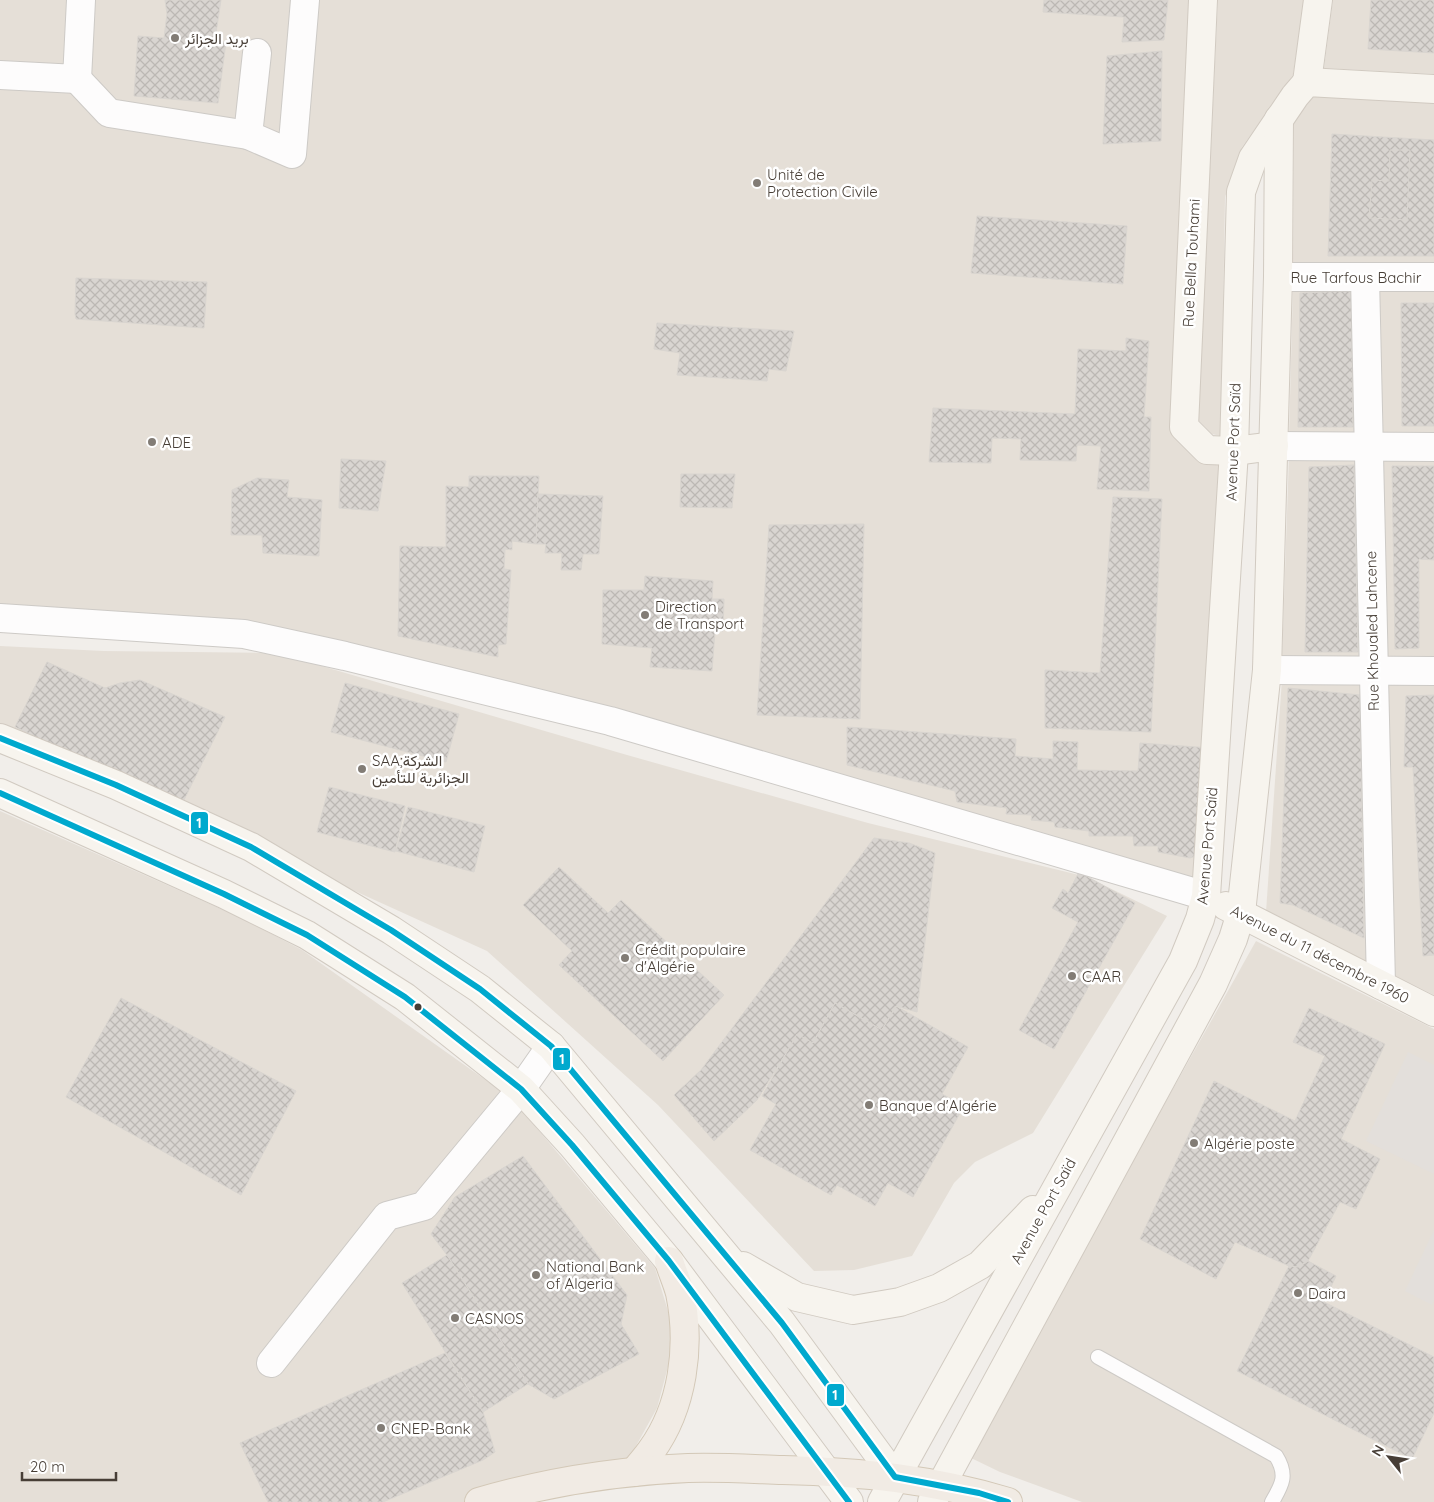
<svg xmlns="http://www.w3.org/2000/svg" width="1434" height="1502" font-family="Quicksand,Vazirmatn,sans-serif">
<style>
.residential{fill:#e5dfd7}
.parking{fill:#e3dfdb}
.building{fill:url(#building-cross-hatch);stroke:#d9d5d0}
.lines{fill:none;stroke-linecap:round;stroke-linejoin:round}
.lane-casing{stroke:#cdcac6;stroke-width:16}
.street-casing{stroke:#cdcac6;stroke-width:30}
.secondary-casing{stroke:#d1cac1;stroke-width:30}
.primary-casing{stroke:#d3c8b7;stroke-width:30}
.lane{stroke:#fdfcfc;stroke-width:14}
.street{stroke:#fdfcfc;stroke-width:28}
.secondary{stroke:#f7f4ee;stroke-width:28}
.primary{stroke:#f1ebe4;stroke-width:28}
.bus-1-casing{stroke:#fff;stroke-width:10}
.bus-1{stroke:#00a9ce;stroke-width:6}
.poi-dot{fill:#827c75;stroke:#fff;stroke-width:2}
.bus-dot{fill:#473e36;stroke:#fff;stroke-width:2}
.labels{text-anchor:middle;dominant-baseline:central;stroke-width:5;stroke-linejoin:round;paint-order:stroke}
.poi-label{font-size:15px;fill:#473e36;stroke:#fff;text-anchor:start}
.street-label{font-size:15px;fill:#473e36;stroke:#fff}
.line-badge{stroke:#fff;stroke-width:2}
.badge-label{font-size:14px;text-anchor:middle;font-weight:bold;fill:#fff}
</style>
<defs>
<pattern id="building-cross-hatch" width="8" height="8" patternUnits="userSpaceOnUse" patternTransform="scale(1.25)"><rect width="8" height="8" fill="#d9d5d1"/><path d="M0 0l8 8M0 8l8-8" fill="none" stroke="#bcb8b4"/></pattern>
</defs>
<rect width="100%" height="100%" fill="#f1eeea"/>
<!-- residential -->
<g class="residential">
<polygon points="0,0 72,0 68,70 0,66"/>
<polygon points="91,0 296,0 284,141 239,124 113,105 86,76"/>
<polygon points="315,0 1189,0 1170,430 1197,461 1207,464 1219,464 1194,882 354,649 0,610 0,84 72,87 246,144 290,163"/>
<polygon points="1218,0 1304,0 1293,75 1242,147 1225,197 1221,436 1212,434 1198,420"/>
<polygon points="1333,0 1434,0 1434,74 1324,68"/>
<polygon points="1313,96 1434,103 1434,267 1293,268 1294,123"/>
<polygon points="1293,286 1356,286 1359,437 1289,437"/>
<polygon points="1374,286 1434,286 1434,438 1377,438"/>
<polygon points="1289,456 1359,456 1363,660 1282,660"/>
<polygon points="1377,456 1434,456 1434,661 1382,660"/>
<polygon points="0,646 104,651 277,653 627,755 868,823 1087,877 1167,916 1033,1133 975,1162 954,1183 912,1256 854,1270 814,1271 658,1105 487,951 9,734 0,728"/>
<polygon points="1282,679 1364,679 1370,963 1266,912"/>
<polygon points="1383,679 1434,680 1434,995 1390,973"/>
<polygon points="0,811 239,917 302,950 504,1093 394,1222 518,1106 655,1268 671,1321 670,1359 657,1408 621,1473 481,1502 0,1502"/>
<polygon points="1256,941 1434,1029 1434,1502 1082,1502 1000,1472 967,1456"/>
</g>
<!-- parking -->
<g class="parking">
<polygon points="1408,1052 1434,1065 1434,1174 1366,1141"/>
<polygon points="1434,1230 1434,1300 1432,1305 1405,1291"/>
</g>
<!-- building -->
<g class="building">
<polygon points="221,0 215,40 226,42 218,103 134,96 138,36 164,38 167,14 165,0"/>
<polygon points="1044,0 1168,0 1164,40 1122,42 1124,17 1043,12"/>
<polygon points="1371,0 1434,0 1434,53 1368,49"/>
<polygon points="1162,51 1161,141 1103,144 1107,56"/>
<polygon points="1332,134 1434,140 1434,256 1328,256"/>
<polygon points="1390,150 1410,150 1407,220 1369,218 1372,180 1389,181"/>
<polygon points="977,216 1127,226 1123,284 971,273"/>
<polygon points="76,278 207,282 204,328 76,319 75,314"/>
<polygon points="1351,291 1353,427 1298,427 1300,293"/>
<polygon points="1401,303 1434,303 1434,426 1402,426"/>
<polygon points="657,323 794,331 786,371 769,369 767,381 677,375 680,353 654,349"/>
<polygon points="1126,338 1149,341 1144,417 1151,417 1149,491 1097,489 1101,446 1077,445 1076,461 1020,460 1021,439 992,438 991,463 929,462 933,408 1075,414 1078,349 1126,351"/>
<polygon points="341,459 386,461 378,511 339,508"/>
<polygon points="1354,465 1358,652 1305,652 1309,467"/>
<polygon points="1392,466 1434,466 1434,560 1419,559 1419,648 1395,649"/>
<polygon points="681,474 735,474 732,508 680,507"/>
<polygon points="469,476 539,476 536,544 512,541 512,550 505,549 504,569 511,570 506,644 498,645 498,657 398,636 400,546 446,547 446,486 469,487"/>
<polygon points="257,478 289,480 287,497 322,500 319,556 263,553 262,535 231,535 232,490"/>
<polygon points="538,494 603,496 599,554 583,554 581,570 561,570 562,553 545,553 546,544 536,544"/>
<polygon points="1113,497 1162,499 1151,732 1045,728 1045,670 1100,673"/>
<polygon points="864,524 860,719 757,715 769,525"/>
<polygon points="645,576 713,581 712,599 724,599 723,631 715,631 712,671 650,667 652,648 602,644 603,590 644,590"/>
<polygon points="47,662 105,688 120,683 140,680 225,717 181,806 15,727"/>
<polygon points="345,683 459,714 446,762 331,732"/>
<polygon points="1288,688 1360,695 1364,938 1293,905 1280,903"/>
<polygon points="1434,695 1434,955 1423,956 1413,767 1404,767 1406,696"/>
<polygon points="847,727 1016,739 1015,756 1053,759 1053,741 1078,742 1077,770 1138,771 1140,743 1211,748 1205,852 1190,858 1158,852 1158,846 1134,846 1133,836 1089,836 1089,831 1055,827 1054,822 1031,820 1032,815 1006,814 1007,808 957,802 955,791 847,765"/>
<polygon points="329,787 405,806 395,852 317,832"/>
<polygon points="408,807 485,826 474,872 396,851"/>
<polygon points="874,838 909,843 935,853 917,1012 896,1006 882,1030 835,1003 813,1043 795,1039 757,1100 714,1141 674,1095 701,1070"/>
<polygon points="559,867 608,913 621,900 724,995 663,1061 559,965 572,951 523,905"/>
<polygon points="1079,872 1135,903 1054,1049 1019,1030 1078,922 1052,908 1063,889 1068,893"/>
<polygon points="121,998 296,1091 241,1195 66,1097"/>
<polygon points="835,1003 882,1030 896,1006 968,1047 942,1094 964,1106 913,1197 888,1183 875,1206 837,1185 831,1195 750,1150 776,1104 762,1096 797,1034 813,1043"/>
<polygon points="1309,1008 1385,1044 1341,1139 1380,1159 1356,1209 1340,1202 1308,1261 1298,1267 1289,1266 1235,1242 1216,1279 1140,1239 1214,1081 1295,1121 1325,1056 1293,1042"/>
<polygon points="523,1156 627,1295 621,1324 639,1354 554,1399 528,1384 447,1255 431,1234 455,1197"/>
<polygon points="447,1255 528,1384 483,1412 402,1283"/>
<polygon points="1308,1261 1336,1276 1324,1302 1434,1357 1434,1413 1412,1459 1237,1371 1289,1266 1298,1267"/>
<polygon points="445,1353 483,1412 495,1452 483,1460 383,1502 268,1502 240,1443"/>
</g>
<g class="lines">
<defs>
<path id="lane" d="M1098,1357L1276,1456C1288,1475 1282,1485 1272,1502"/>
<g id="street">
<polyline points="0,75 77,79 81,0"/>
<polyline points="77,79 109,113 248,135 292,154 305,0"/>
<polyline points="248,135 257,53"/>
<polyline points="1278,277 1434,277"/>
<polyline points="1365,277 1381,985"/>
<polyline points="1274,446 1434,447"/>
<polyline points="0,618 244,634 345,656 610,721 1206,896"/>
<polyline points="1267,670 1434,671"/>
<polyline points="271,1363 387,1216 424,1206 521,1089 551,1046"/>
</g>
<g id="secondary">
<polyline points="1203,0 1184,427 1207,450 1234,451 1274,446"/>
<polyline points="1307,82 1318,0"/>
<polyline points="0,738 116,785 251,847 391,930 480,989 551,1046 782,1323 895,1477"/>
<polyline points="0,793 224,894 307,935 405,997 521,1089 572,1145 669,1261 849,1502"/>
<polyline points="1226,906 1434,1012"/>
<polyline points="743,1266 797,1297 853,1310 900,1302 939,1288 980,1265 1033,1210"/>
<polyline points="882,1502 1183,961 1200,919 1206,896 1234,451 1241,192 1253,158 1295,96 1307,82 1434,89"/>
<polyline points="932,1502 1213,984 1233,939 1241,913 1267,670 1278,277 1279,119"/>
</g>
<g id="primary">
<path d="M634,1472C640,1465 646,1458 651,1451C683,1407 691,1346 680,1293C677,1282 672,1271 669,1261"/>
<path d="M479,1502C547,1482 618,1471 688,1468C720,1467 752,1469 783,1470C862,1472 932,1479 1008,1502"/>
</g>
</defs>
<!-- lane casing -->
<use href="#lane" class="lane-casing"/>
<!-- street casing -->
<use href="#street" class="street-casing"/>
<!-- secondary casing -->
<use href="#secondary" class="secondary-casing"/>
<!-- primary casing -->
<use href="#primary" class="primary-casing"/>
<!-- lane -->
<use href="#lane" class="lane"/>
<!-- street -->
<use href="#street" class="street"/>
<!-- secondary -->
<use href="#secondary" class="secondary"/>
<!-- primary -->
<use href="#primary" class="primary"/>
<defs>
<g id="bus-1">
<polyline points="0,738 116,785 251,847 391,930 480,989 551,1046 782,1323 895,1477 979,1493 1008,1502"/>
<polyline points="0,793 224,894 307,935 405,997 521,1089 572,1145 669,1261 849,1502"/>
</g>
</defs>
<!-- bus-1 casing -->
<use href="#bus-1" class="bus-1-casing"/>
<!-- bus-1 -->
<use href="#bus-1" class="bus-1"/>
</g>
<!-- markers -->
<g class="poi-dot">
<circle cx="175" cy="38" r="5"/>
<circle cx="757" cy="183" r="5"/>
<circle cx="152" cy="442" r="5"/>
<circle cx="645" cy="615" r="5"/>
<circle cx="362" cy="769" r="5"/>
<circle cx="625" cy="958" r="5"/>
<circle cx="1072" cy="976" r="5"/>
<circle cx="869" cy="1105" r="5"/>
<circle cx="1194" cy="1143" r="5"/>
<circle cx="536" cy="1275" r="5"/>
<circle cx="1298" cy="1293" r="5"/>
<circle cx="455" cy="1318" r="5"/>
<circle cx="381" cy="1428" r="5"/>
</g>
<circle class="bus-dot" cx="418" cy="1007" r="4.5"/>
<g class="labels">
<!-- poi labels -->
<g class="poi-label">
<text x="185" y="38">بريد الجزائر</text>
<text x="767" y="174">Unité de<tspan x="767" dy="17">Protection Civile</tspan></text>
<text x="162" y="442">ADE</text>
<text x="655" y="606">Direction<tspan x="655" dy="17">de Transport</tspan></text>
<text x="372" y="760">SAA;الشركة<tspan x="372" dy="17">الجزائرية للتأمين</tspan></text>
<text x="635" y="949">Crédit populaire<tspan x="635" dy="17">d'Algérie</tspan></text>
<text x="1082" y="976">CAAR</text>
<text x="879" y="1105">Banque d'Algérie</text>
<text x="1204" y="1143">Algérie poste</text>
<text x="546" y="1266">National Bank<tspan x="546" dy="17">of Algeria</tspan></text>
<text x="1308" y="1293">Daira</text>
<text x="465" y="1318">CASNOS</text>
<text x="391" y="1428">CNEP-Bank</text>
</g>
<!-- street labels -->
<g class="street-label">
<text transform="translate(1191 263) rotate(-87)">Rue Bella Touhami</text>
<text x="1356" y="277">Rue Tarfous Bachir</text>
<text transform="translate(1233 442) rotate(-88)">Avenue Port Saïd</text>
<text transform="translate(1372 631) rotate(-91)">Rue Khoualed Lahcene</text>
<text transform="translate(1207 846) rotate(-85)">Avenue Port Saïd</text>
<text transform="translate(1320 954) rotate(27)">Avenue du 11 décembre 1960</text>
<text transform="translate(1043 1211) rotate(-61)">Avenue Port Saïd</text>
</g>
</g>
<g class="line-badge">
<rect x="190" y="811" width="19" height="24" rx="5" fill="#00a9ce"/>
<rect x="552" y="1047" width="19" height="24" rx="5" fill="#00a9ce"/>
<rect x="826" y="1383" width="19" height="24" rx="5" fill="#00a9ce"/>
</g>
<g class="badge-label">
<text x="199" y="828">1</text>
<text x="562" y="1064">1</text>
<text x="835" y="1400">1</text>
</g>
<!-- north arrow -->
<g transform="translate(1389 1457) rotate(300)" stroke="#ffffff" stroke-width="4" paint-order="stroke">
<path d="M0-4L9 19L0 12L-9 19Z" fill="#473e36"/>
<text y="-8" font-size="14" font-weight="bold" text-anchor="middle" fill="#473e36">N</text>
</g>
<!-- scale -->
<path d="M22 1472v8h94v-8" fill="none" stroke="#473e36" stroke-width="2.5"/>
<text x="30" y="1472" font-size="15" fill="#473e36" stroke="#ffffff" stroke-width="4" paint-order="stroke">20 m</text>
</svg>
